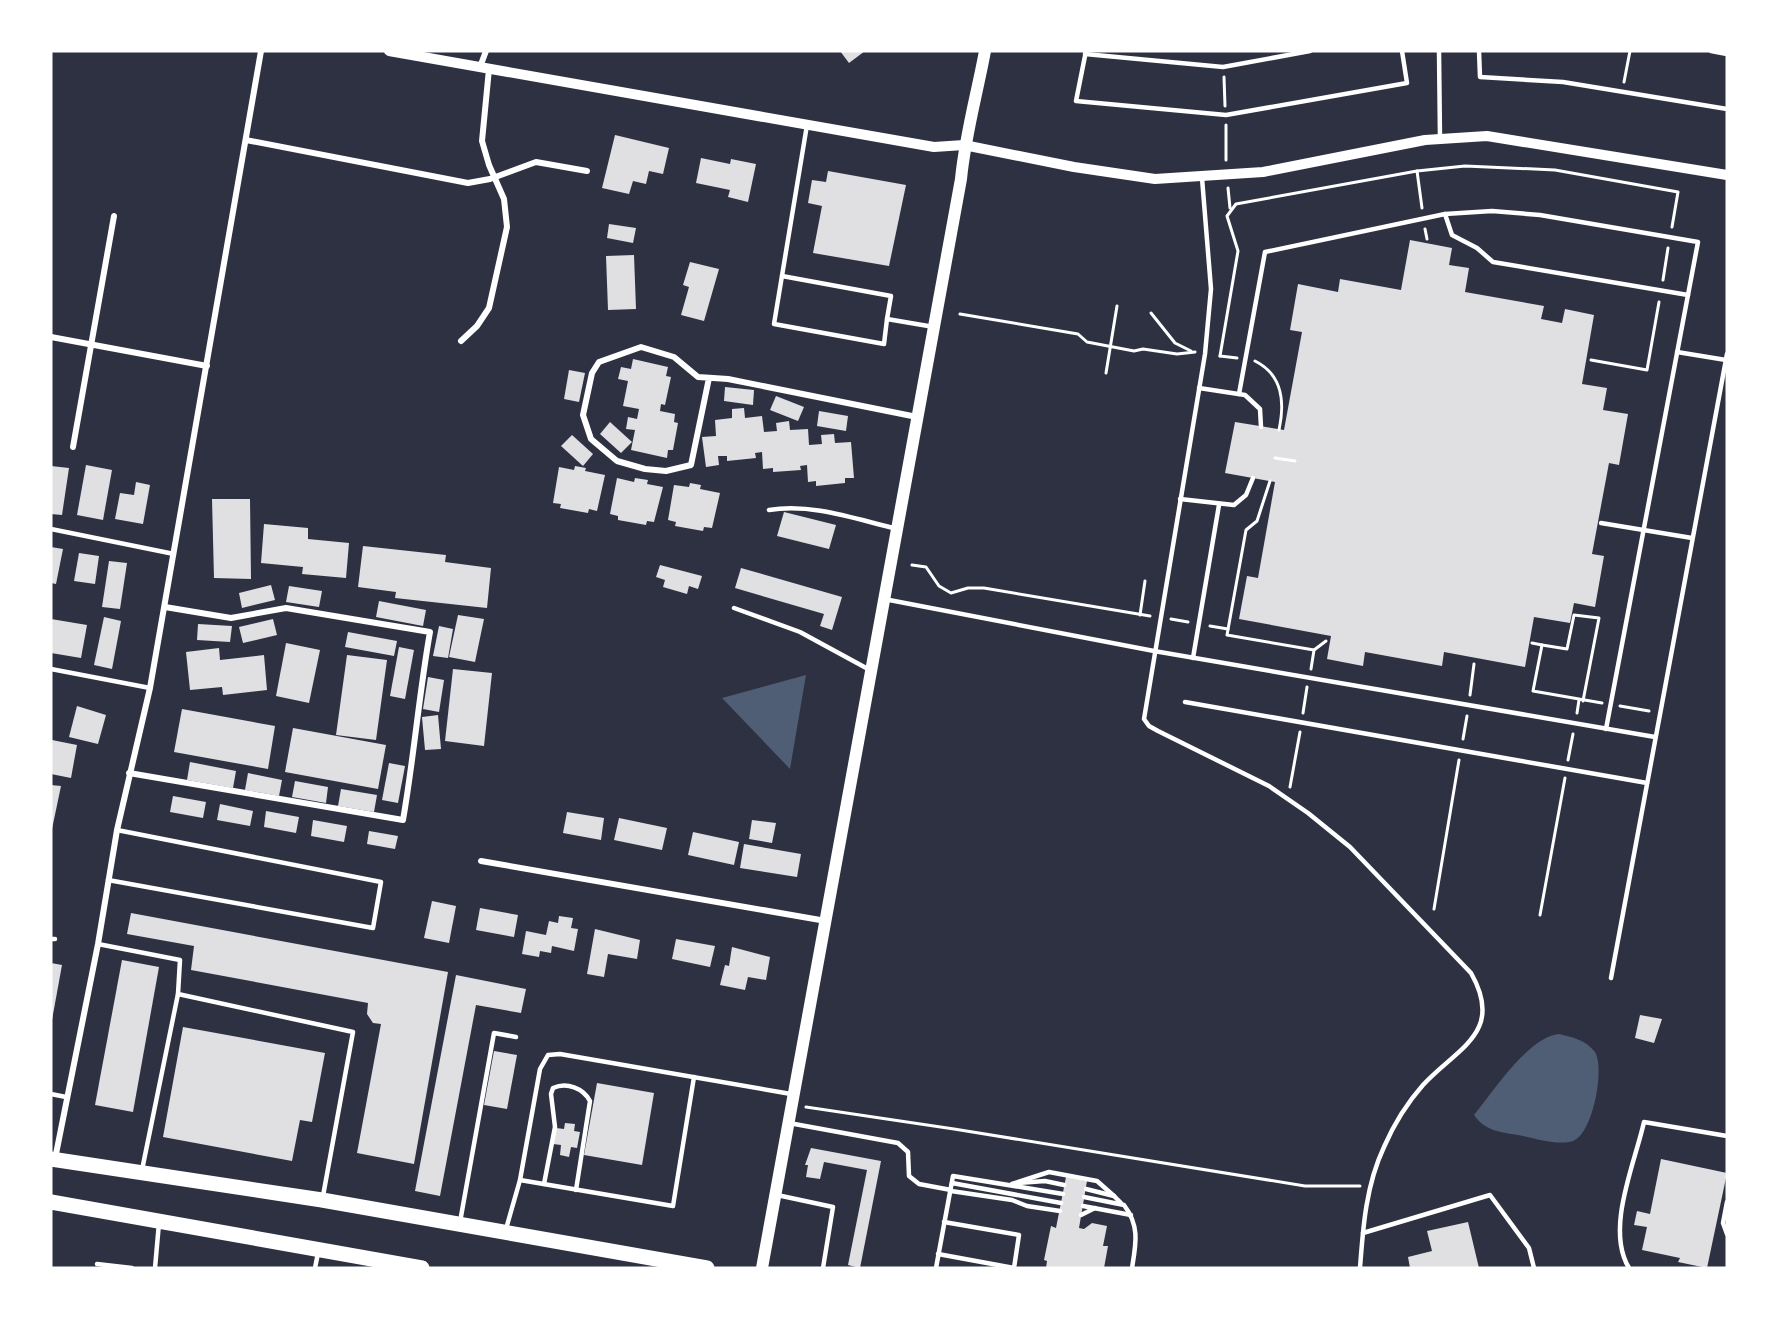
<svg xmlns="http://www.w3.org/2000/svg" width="1778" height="1319" font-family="Spectral,serif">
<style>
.water{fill:#4f5d75}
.building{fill:#e0e0e3}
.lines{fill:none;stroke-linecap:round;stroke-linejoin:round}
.path{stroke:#fff;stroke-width:3}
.service{stroke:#fff;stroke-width:4.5}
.minor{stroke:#fff;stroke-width:6}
.tertiary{stroke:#fff;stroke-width:10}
.secondary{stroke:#fff;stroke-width:12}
.primary{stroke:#fff;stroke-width:15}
</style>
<rect width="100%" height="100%" fill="#2d3142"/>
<!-- water -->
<g class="water">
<polygon points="806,675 790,769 722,698"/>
<path d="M1559,1034C1572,1037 1586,1040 1595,1052C1605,1068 1593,1134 1573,1141C1558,1146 1534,1138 1518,1135C1500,1132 1485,1131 1474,1115C1493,1092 1528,1037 1559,1034Z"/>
</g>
<!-- building -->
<g class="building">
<polygon points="840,51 865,51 849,63"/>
<polygon points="615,135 669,148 663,174 649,171 646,184 633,181 629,194 602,188"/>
<polygon points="701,158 730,164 731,159 756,164 748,202 728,197 730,190 696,183"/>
<polygon points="828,171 906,185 889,266 813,253 822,206 808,203 812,180 826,182"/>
<polygon points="609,224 636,228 633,243 607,238"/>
<polygon points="1410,240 1452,248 1449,265 1469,268 1465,292 1544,306 1541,319 1562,323 1565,309 1594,315 1582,384 1607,388 1603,410 1628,414 1619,465 1609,463 1592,554 1604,556 1595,607 1574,603 1570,623 1534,617 1525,667 1444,652 1442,666 1365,652 1363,666 1327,659 1331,636 1239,619 1247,576 1258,578 1275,482 1225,473 1235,422 1284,430 1302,332 1290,330 1298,284 1338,292 1340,279 1401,290"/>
<polygon points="634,255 636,309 608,310 606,256"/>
<polygon points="690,262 719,269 704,321 681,315 689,287 683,285"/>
<polygon points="633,359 668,367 666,376 671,377 665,405 661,404 660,411 675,414 674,422 678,423 673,450 668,450 667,458 631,450 635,430 626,429 628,417 637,419 639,409 623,406 628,381 618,379 621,367 631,369"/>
<polygon points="569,370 585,373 579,402 564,399"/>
<polygon points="725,387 754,390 753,405 724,401"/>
<polygon points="776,396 804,407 798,421 770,410"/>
<polygon points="744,408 745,418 762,416 764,432 777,431 776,423 789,421 790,430 808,429 809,445 822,444 821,435 834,434 835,443 851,442 854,478 845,478 845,483 816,486 816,481 808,482 807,465 800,466 801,470 773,472 773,468 763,469 762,452 755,453 756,458 727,461 727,456 718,456 719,465 706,467 702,437 716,436 715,420 732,418 732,409"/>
<polygon points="819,411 848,416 846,431 817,426"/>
<polygon points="610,422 632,442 621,453 600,434"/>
<polygon points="572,435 593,454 583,466 561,446"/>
<polygon points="86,465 112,470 103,520 77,515"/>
<polygon points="51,466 69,468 62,515 51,514"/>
<polygon points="575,466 586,468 585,471 605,475 597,511 589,509 588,513 560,508 561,504 553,503 559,467 574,470"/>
<polygon points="617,478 634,482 635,478 648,480 647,484 663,487 654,522 647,521 646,525 618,520 618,516 610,514"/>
<polygon points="136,482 150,485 143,524 115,519 120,493 134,495"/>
<polygon points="690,483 701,485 700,489 720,493 712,528 704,527 703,531 675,526 676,522 668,520 674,485 689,487"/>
<polygon points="212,499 250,499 251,579 214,578"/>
<polygon points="784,512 836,525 829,549 777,536"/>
<polygon points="264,524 308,528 308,539 349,543 346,578 302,574 303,567 261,563"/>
<polygon points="363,546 446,555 445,562 491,568 487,608 395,598 396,592 358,587"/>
<polygon points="51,547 63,549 56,584 51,583"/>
<polygon points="79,553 99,556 95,584 74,581"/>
<polygon points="109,561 127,563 120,609 102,607"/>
<polygon points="660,565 702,576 698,589 689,586 687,594 663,587 665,580 656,577"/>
<polygon points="741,568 842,597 832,630 820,626 824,614 735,588"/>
<polygon points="271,585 275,600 242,608 239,593"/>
<polygon points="289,586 322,591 319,607 286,602"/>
<polygon points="379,601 426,610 423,626 376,617"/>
<polygon points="458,615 484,619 475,662 449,657"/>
<polygon points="104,617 121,621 112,669 94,665"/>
<polygon points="51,619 87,625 81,658 51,653"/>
<polygon points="273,619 277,635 243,643 239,627"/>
<polygon points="198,624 232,626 230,642 197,640"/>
<polygon points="439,626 453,629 448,658 433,656"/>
<polygon points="348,632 397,641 394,656 345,647"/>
<polygon points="286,643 320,650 309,703 276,696"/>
<polygon points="399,647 414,650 405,699 390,696"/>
<polygon points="219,648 220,660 264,655 267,690 223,695 222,687 190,690 186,652"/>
<polygon points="347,655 387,660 376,740 336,735"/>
<polygon points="453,669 492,673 484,746 445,741"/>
<polygon points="428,677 444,680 439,712 423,709"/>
<polygon points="77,706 106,715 98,744 69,737"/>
<polygon points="182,709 275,726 268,769 174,752"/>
<polygon points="438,715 441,749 425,750 422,717"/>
<polygon points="293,728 386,745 378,789 285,772"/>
<polygon points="52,740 77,745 71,778 51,774"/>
<polygon points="190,762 236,771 233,788 187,780"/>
<polygon points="389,763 405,766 398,803 382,800"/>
<polygon points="248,773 282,780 279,796 245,790"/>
<polygon points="295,781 328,787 326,803 292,797"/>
<polygon points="51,785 61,786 52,829 51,829"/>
<polygon points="341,789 377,795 374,812 338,806"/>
<polygon points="173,796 206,802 203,818 170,812"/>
<polygon points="220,804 253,811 250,826 217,820"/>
<polygon points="266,811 299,817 296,833 264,827"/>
<polygon points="567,812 604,818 601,840 563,833"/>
<polygon points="619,818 667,828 662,850 614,840"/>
<polygon points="313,820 347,826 344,842 311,836"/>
<polygon points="752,820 776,823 772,843 749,839"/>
<polygon points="369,831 398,836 395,849 367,844"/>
<polygon points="693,832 739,842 734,865 688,855"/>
<polygon points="744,844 801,854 797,877 740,868"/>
<polygon points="432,901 456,906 449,943 424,938"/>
<polygon points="480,908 518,915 514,937 476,930"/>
<polygon points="131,913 448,972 414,1164 357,1153 381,1024 373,1023 367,1014 368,1003 191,970 194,946 127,934"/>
<polygon points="559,916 573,918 571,928 578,929 574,951 552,946 551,953 540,951 539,957 522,954 526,931 546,935 549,921 558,923"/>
<polygon points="595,929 640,940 637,959 608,954 604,977 587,974"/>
<polygon points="676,939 715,946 710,967 672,959"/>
<polygon points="732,947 770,957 766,980 748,977 745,990 720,985 725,965 729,966"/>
<polygon points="122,960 159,967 133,1112 95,1105"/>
<polygon points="51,963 62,965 52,1020 51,1020"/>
<polygon points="456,975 526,989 521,1013 476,1005 440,1196 415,1191"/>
<polygon points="1640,1015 1662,1019 1654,1043 1635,1038"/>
<polygon points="183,1027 325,1053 312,1122 300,1120 292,1161 163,1137"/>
<polygon points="494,1051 517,1055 507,1109 484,1105"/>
<polygon points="597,1083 654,1093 642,1165 584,1155"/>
<polygon points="565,1123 575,1124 574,1131 580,1132 577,1148 571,1147 569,1157 560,1155 561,1145 553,1144 556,1128 564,1129"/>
<polygon points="811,1148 881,1161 860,1268 848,1265 867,1170 824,1162 820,1179 806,1177 808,1165 805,1165"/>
<polygon points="1661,1159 1727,1173 1707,1268 1678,1262 1680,1258 1642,1250 1647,1227 1634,1225 1637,1211 1650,1214"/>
<polygon points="1066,1177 1087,1181 1079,1228 1084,1229 1092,1223 1107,1226 1103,1246 1108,1246 1104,1268 1046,1268 1047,1261 1044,1260 1051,1226 1056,1228"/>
<polygon points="1468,1222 1479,1268 1410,1268 1408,1257 1432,1251 1427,1231"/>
</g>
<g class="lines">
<!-- path -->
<g class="path">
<polyline points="1224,77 1225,106"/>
<polyline points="1624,82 1630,51"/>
<polyline points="1226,125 1226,160"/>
<polyline points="1417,171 1422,208"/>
<polyline points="1228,188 1230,208"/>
<polyline points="1425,229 1427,239"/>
<polyline points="1663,280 1668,248"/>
<polyline points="1151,313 1175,343 1191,351"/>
<polyline points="960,314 1078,334 1087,342 1134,351 1143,349 1177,354 1195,352"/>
<polyline points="1220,356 1238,251 1227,216 1236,204 1417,171 1465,166 1555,170 1678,192 1672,227"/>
<polyline points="1220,356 1237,358"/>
<polyline points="1591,360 1647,370 1659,302"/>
<path d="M1255,361C1283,375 1285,402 1279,430"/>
<polyline points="1106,373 1117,306"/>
<polyline points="1275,458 1295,461"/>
<polyline points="1270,481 1257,521 1246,530 1227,635 1314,650"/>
<polyline points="912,565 926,567 939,586 951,593 968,588 984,588 1150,616"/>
<polyline points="1140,615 1145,581"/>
<polyline points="1171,619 1188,622"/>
<polyline points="1210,626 1228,629"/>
<polyline points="1532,643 1542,645 1533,691 1602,703"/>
<polyline points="1542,645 1567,649 1574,615 1599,618 1583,701"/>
<polyline points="1311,669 1314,650 1326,641"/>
<polyline points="1470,695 1474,664"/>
<polyline points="1620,706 1649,711"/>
<polyline points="1303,713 1307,687"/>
<polyline points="1577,713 1579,700"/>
<polyline points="1463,739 1467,716"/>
<polyline points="1568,760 1573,734"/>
<polyline points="1290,787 1300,732"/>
<polyline points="1434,909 1459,760"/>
<polyline points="1540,915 1565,778"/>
<polyline points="806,1107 954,1129 1305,1186 1360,1186"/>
</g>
<!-- service -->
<g class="service">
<polyline points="1086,51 1076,101 1226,115 1407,83 1402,51"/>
<polyline points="1439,51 1440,139"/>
<polyline points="1479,51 1480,77 1563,82 1727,109"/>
<polyline points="1711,51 1727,54"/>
<polyline points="1085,54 1223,67 1310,51"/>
<polyline points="807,125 774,324 884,344 887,319 934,327"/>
<path d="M1202,178L1211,289L1205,354L1144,719L1149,726L1158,731L1269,786L1308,813L1350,847L1471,973C1505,1033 1457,1048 1423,1085C1407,1103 1394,1124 1384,1147C1366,1185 1363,1227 1360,1268"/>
<polyline points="1445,214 1452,235 1477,248 1493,262 1688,295"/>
<polyline points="782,276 891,296 887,319"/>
<polyline points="1677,352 1726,360"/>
<polyline points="1199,388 1245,395 1260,409 1261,427"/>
<polyline points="1239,394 1265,252 1445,214 1492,211 1540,215 1698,242 1606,729"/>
<polyline points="1180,499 1234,505 1246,495 1253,478"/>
<path d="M769,510C812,503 855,519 897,529"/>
<polyline points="1601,523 1692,538"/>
<polyline points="51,529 174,554"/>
<polyline points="884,599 1154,651 1655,737"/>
<polyline points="734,608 800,632 868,669"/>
<polyline points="1193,658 1219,505"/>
<polyline points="51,669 150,688"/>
<polyline points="1185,702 1647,783"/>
<polyline points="108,880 373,928 381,882 117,830"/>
<polyline points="51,939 55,939"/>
<polyline points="98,944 180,960 178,994 142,1170"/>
<polyline points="1611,978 1727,354"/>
<polyline points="178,994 353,1032 323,1196"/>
<polyline points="51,1094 66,1097"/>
<polyline points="789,1123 898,1143 908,1152 909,1176 919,1184 951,1190"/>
<polyline points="520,1180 673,1206 694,1077"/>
<polyline points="952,1183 1061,1203"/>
<polyline points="1018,1183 1045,1181 1064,1185"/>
<path d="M544,1184L555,1127L551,1094L553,1088C567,1082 583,1088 590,1101L576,1190"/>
<polyline points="1012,1184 1049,1172 1097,1181 1114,1196"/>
<polyline points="1086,1189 1114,1196 1121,1203"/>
<polyline points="951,1191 1012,1200 1027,1206 1060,1211"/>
<polyline points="777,1195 833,1207 823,1268"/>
<path d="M1084,1197L1124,1205C1140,1226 1136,1244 1132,1268"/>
<polyline points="1727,1202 1723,1223 1727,1234"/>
<polyline points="1083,1206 1131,1215"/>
<polyline points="1081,1215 1095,1208"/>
<polyline points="460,1222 494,1033 516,1037"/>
<polyline points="506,1229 520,1180 540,1069 548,1055 560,1054 791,1094"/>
<polyline points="1363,1233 1490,1195 1529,1248 1534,1268"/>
<polyline points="938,1254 1014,1268 1019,1235 944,1222"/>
<polyline points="97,1264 132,1268"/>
<polyline points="155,1268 159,1223"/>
<polyline points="315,1268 318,1253"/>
<polyline points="936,1268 953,1176 1063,1194"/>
<path d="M1629,1268C1605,1229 1635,1163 1644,1122L1727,1136"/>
</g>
<!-- minor -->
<g class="minor">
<polyline points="480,67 486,51"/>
<polyline points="246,140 468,183 490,179 536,162 587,171"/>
<polyline points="51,337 207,366"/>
<polyline points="461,341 477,326 489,308 507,227 504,199 489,165 482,141 489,69"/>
<polyline points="709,378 691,465 666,471 645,469 617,461 591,439 583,415 592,373 599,362 641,347 674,357 698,377 728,379 917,417"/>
<polyline points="73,447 114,216"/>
<path d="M129,773L403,820C414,757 419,694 430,632L286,608L231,618L165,607"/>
<polyline points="481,861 826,921"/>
<polyline points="55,1159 98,944 117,830 150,688 261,51"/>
</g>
<!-- tertiary -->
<polyline class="tertiary" points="389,51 934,147 964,145 1074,167 1155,179 1263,172 1425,140 1487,136 1727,175"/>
<!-- secondary -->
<path class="secondary" d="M762,1268L961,179C965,136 977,94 985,51"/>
<!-- primary -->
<g class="primary">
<polyline points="51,1159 322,1200 707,1268"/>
<polyline points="51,1202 422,1268"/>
</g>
</g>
<!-- border -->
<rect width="1778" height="1319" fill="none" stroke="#ffffff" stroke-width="105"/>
</svg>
